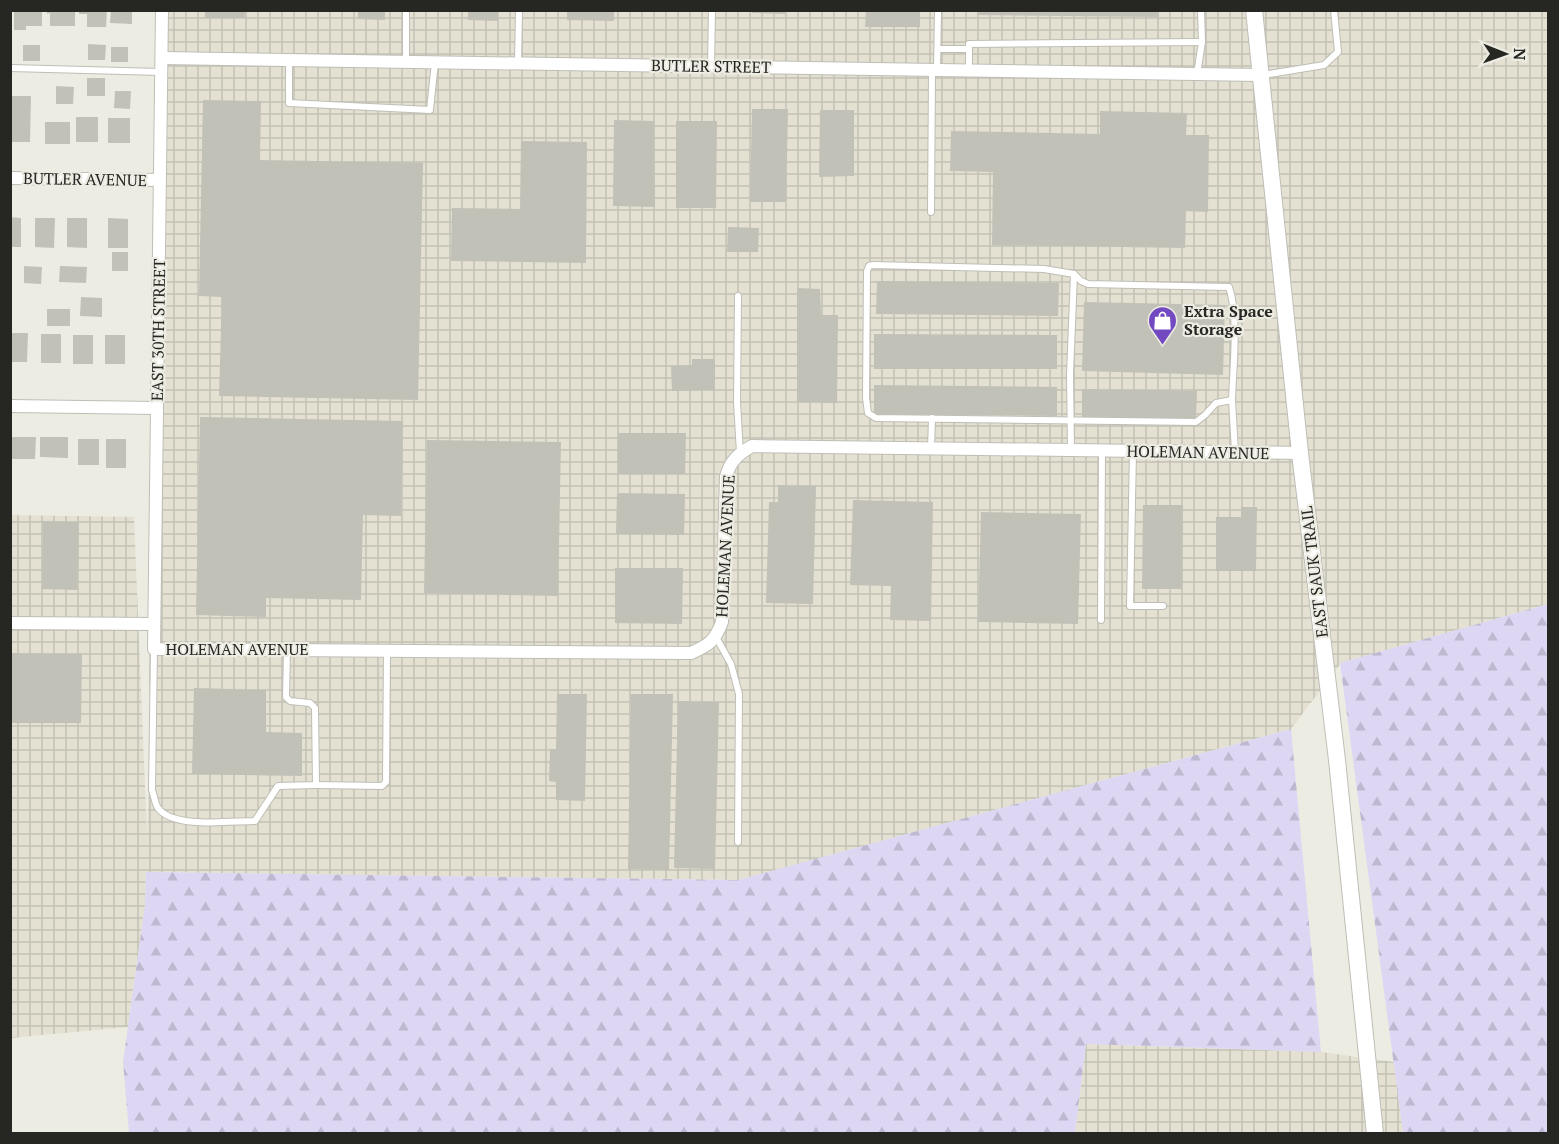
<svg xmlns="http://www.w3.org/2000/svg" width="1559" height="1144" font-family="'PT Serif',serif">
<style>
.industrial{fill:url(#industrial-grid)}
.forest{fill:url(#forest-firs)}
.building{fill:#c2c1b8}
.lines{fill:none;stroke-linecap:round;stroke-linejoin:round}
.lane-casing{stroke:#bfbeb6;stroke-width:8}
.street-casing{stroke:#bfbeb6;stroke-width:14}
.secondary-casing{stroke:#bfbeb6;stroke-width:18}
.lane{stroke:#fff;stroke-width:6}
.street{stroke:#fff;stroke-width:12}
.secondary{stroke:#fff;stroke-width:16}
.labels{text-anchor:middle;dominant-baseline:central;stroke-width:4.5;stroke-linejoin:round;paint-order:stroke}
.street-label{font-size:16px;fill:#262623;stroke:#edece3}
.poi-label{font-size:16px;font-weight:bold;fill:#262623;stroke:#edece3;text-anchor:start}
</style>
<defs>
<pattern id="industrial-grid" width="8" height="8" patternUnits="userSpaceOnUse" patternTransform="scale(1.5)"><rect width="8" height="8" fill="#e4e1d2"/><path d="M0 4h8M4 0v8" fill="none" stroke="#c3c1b4"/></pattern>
<pattern id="forest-firs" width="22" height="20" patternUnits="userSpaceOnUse" patternTransform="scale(1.5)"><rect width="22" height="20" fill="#ddd7f4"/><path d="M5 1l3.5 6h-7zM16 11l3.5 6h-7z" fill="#beb8d1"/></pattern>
</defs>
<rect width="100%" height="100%" fill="#edece3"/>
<!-- industrial -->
<g class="industrial">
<polygon points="159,11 1548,11 1548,604 1341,663 1291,729 739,880 146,872 145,905 128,1027 11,1038 11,515 134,517 147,836 151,713 149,679"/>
<polygon points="1086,1044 1321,1052 1394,1062 1403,1133 1075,1134"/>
</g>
<!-- forest -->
<g class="forest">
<polygon points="1548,604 1548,1133 1403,1133 1340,663"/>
<polygon points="1291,729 1321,1052 1086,1044 1075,1133 129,1133 123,1062 145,905 146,872 738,880"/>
</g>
<!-- building -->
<g class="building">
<polygon points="14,10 42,10 42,26 26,26 26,30 14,30"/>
<polygon points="47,10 75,10 75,26 50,26 50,13 47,14"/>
<polygon points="79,10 107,10 106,27 87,27 87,14 79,14"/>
<polygon points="111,10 132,10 132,24 110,23"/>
<rect x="205" y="10" width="40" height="8"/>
<polygon points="358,10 385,10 385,20 358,19"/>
<polygon points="468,10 498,10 498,21 468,20"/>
<polygon points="567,10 614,10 614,21 567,20"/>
<polygon points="752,10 785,10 785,14 752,13"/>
<polygon points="866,10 920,10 920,27 865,27"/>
<polygon points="977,10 1159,10 1159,17 977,15"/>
<polygon points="88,44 106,45 105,60 88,60"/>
<rect x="23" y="45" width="17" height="16"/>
<rect x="111" y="47" width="17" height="15"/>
<rect x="87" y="78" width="18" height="18"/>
<polygon points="56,86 74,87 73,104 56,104"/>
<polygon points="115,91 131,91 130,109 114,108"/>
<polygon points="11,96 31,96 30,142 10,142"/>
<polygon points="203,100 261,101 260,160 423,163 418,400 219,396 222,297 199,296"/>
<polygon points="752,109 788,109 786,202 750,202"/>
<polygon points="820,110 854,110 854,176 819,177"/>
<polygon points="1100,111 1187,113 1186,135 1209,135 1208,212 1186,211 1185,248 992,245 993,172 950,171 951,131 1100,134"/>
<rect x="76" y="117" width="22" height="25"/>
<rect x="108" y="118" width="22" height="25"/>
<polygon points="614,120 654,121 655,207 613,206"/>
<polygon points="676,121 717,121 716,208 676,208"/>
<rect x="45" y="122" width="25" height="22"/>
<polygon points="521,141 587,142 586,263 451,261 452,208 520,209"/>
<polygon points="10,217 21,218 21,247 10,247"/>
<polygon points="35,218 55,218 54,248 35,247"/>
<polygon points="67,218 87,218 87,248 67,247"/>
<polygon points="108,218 128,219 128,248 108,248"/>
<polygon points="728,227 759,228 758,252 727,252"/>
<rect x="112" y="252" width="16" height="19"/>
<polygon points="24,266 42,267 41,284 24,283"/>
<polygon points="60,266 87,267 86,283 59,282"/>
<polygon points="877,281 1059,283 1058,316 876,314"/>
<polygon points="797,288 820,289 821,315 838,315 837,403 797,402"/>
<polygon points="81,297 102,298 102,317 80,316"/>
<polygon points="1084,302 1225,305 1223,375 1082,371"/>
<rect x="47" y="309" width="23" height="17"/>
<polygon points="10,333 28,333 27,362 10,362"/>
<rect x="41" y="334" width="20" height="29"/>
<polygon points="874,334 1057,335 1057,369 874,369"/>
<rect x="73" y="335" width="20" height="29"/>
<rect x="105" y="335" width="20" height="29"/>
<polygon points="692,359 715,359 715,390 672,391 671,366 692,365"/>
<polygon points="874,385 1057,387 1057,416 874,414"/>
<polygon points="1082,389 1197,391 1196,419 1082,417"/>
<polygon points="200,417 403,421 401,516 363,515 361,600 266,598 266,617 196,615"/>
<polygon points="618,433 686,433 685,474 618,474"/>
<polygon points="11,437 36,437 35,459 11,459"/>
<polygon points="40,437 68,437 68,458 40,457"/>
<rect x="78" y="439" width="21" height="26"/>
<rect x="106" y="439" width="20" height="29"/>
<polygon points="427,440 561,442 558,596 424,593"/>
<polygon points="778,485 816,486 813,604 766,603 769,502 778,502"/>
<polygon points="617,493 685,494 684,535 616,534"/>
<polygon points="853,500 933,502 931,621 890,620 891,586 850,585"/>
<polygon points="1143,505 1183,505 1182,589 1142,589"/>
<polygon points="1241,507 1257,507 1256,571 1216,571 1216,517 1241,517"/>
<polygon points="981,512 1081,514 1078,624 978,622"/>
<polygon points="43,521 79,522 77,590 42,589"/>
<polygon points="615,568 683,568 682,624 615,623"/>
<polygon points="10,653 82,654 81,723 10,723"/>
<polygon points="194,688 266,690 266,732 302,733 302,776 192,774"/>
<polygon points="557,694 587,694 585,801 556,800 556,782 549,781 550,749 556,749"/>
<polygon points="631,694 673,694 669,870 628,869"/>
<polygon points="678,701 719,702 715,869 674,868"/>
</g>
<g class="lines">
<defs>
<g id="lane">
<polyline points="938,49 969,49"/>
<polyline points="289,60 289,103 430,110 435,62"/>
<polyline points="406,61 406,10"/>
<polyline points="518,63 519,10"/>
<polyline points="711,66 712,10"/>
<polyline points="10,68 161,72"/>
<polyline points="937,70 938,10"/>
<polyline points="969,71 969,44 1202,42"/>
<polyline points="1197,74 1202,42 1201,10"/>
<polyline points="1263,75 1324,65 1338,52 1334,10"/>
<polyline points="931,212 932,70"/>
<polyline points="738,296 737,402 740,453"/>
<path d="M1232,400L1216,403L1205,415L1196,422L876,418L868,413L866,398L867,271L869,266L873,265L1044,269L1074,274L1081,281L1088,284L1229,287C1239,316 1233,368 1232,400L1235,452"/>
<polyline points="931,448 932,418"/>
<polyline points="1071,450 1070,374 1074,274"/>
<polyline points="1133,451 1130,606 1163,606"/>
<polyline points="1101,620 1102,451"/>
<polyline points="716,637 731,664 739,694 738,842"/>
<path d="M154,649L152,790C154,795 155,804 158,808C173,829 231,821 255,821L278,786L316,785L315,708L310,703L290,701L286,697L287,650"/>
<polyline points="316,785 382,786 386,782 387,651"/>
</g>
<g id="street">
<path d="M162,10L154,649L691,653C709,645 715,641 722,622L726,477C730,461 738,454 752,446L1300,453"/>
<polyline points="162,58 1260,75"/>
<polyline points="10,178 160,180"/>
<polyline points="10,406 157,408"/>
<polyline points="10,623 154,624"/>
</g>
<polyline id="secondary" points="1254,10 1300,453 1337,760 1375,1134"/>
</defs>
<!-- lane casing -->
<use href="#lane" class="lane-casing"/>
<!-- street casing -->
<use href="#street" class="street-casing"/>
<!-- secondary casing -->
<use href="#secondary" class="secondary-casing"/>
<!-- lane -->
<use href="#lane" class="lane"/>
<!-- street -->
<use href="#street" class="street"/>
<!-- secondary -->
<use href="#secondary" class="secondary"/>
</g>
<!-- icons -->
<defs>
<symbol id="shop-pin" viewBox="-11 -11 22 30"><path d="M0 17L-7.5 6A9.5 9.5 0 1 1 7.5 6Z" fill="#7349c2" stroke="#edece3"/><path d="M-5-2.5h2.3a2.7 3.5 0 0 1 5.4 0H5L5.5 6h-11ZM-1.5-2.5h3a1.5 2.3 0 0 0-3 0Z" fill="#fff"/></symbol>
</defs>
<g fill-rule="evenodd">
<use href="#shop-pin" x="1146" y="304" width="33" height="45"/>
</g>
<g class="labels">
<!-- street labels -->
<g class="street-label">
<text transform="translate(711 66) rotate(1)">BUTLER STREET</text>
<text transform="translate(85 179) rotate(1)">BUTLER AVENUE</text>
<text transform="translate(158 330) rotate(-89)">EAST 30TH STREET</text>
<text transform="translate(1198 452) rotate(1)">HOLEMAN AVENUE</text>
<text transform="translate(725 546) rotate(-87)">HOLEMAN AVENUE</text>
<text transform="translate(1314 572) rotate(-97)">EAST SAUK TRAIL</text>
<text x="237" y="649">HOLEMAN AVENUE</text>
</g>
<!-- poi labels -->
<g class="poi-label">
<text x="1184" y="311">Extra Space<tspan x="1184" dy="18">Storage</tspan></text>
</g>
</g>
<!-- border -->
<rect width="1559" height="1144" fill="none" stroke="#262623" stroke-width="24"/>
<!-- north arrow -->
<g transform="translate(1505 54) rotate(91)" stroke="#edece3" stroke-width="4.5" paint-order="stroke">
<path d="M0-4.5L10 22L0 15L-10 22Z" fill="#262623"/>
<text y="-9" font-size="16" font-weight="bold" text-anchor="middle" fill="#262623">N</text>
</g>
</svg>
